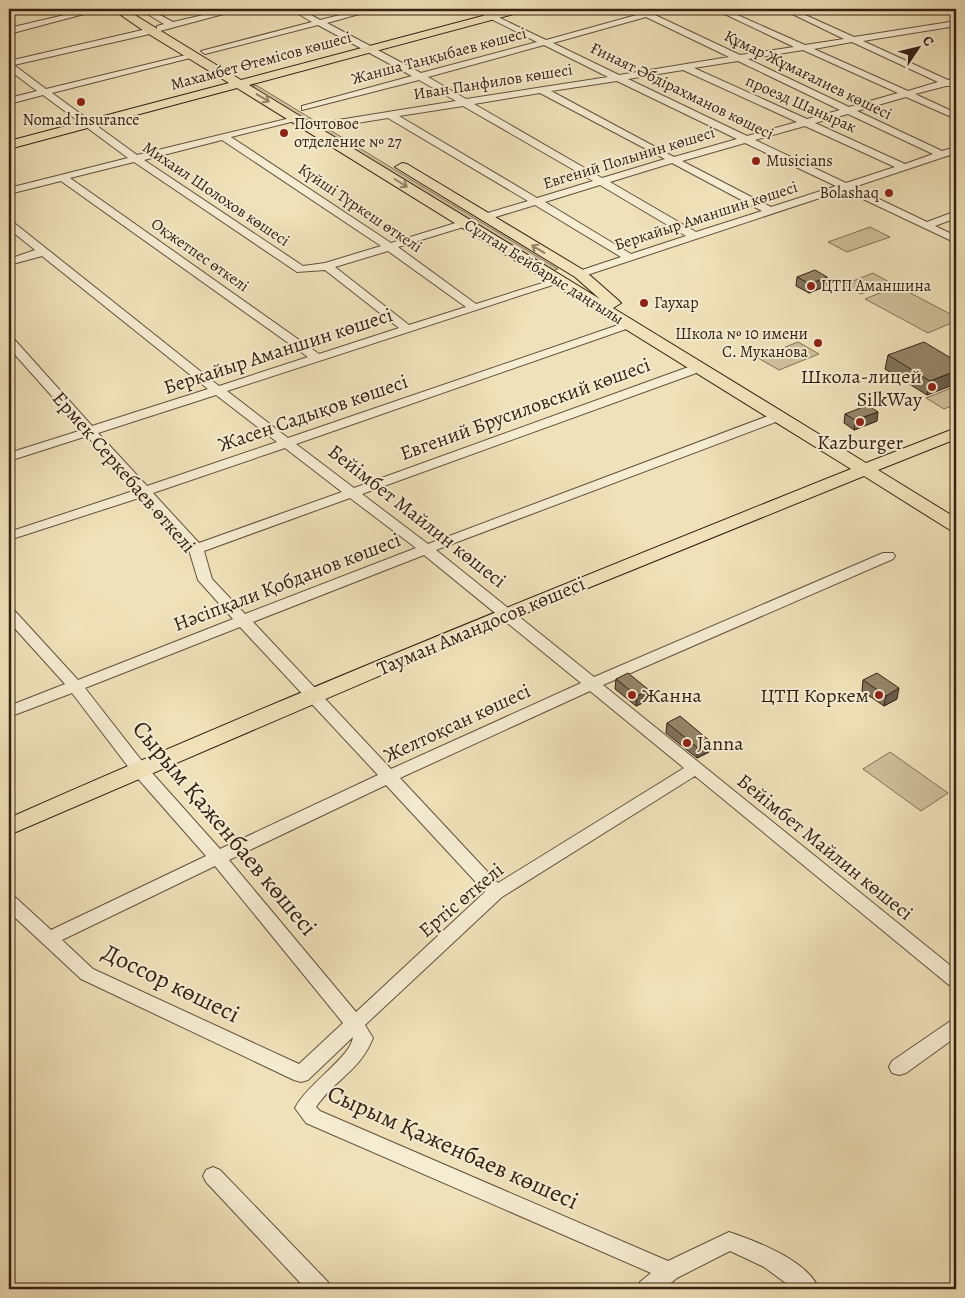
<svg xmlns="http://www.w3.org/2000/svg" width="965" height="1298" font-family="Alegreya,serif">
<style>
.green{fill:#cfc09d;stroke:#827058}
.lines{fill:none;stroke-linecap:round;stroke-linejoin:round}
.minor-casing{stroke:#63513c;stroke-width:2}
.major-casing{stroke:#342113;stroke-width:2}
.minor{fill:#f5ecd2;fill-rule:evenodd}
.major{fill:#efe1b9;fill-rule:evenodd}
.wall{fill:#80725a;stroke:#342113}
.shaded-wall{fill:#685d4a;stroke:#342113}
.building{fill:#958569;stroke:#342113}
.oneway{stroke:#928166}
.poi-dot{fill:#8f2418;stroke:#f5ecd2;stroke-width:2}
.labels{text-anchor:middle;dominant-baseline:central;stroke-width:4;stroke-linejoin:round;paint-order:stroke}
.far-street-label{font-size:16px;fill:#342113;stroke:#f5ecd2}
.far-poi-label{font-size:16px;fill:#342113;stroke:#f5ecd2;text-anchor:start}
.street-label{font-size:20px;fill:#342113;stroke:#f5ecd2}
.poi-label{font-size:20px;fill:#342113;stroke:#f5ecd2;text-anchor:end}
.near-street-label{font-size:24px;fill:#342113;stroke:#f5ecd2}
</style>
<rect width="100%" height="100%" fill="#efe1b9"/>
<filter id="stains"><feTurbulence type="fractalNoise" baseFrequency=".004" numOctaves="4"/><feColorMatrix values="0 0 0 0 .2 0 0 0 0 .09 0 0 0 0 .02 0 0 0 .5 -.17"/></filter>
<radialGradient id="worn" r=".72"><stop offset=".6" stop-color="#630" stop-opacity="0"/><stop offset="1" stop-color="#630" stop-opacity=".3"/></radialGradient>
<!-- green -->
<g class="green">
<polygon points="256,85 558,269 551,271 250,87"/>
<polygon points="870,227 890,237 847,252 828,242"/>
<polygon points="873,273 891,283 861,294 843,285"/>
<polygon points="897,286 956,317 956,321 928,333 865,299"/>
<polygon points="798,342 819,354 779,370 758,358"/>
<polygon points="956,386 956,404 944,409 926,398"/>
<polygon points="890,752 948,793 921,811 863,769"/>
</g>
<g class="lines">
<defs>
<g id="minor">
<polygon points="90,9 99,10 9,34 9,28"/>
<polygon points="139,9 149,9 173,22 229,9 242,9 160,31 157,30 157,26 164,24"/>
<path d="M290,9H300L320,20L364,9H377L327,23L421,73L537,42L471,9H481L546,40L640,14L644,10L671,9L655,15L740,55L794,47L714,9H724L805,45L844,39L782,9H792L854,37L956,21V26L863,41L948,80L956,77V83L953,86H946L915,94L956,113V119L906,97L857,111L942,151L956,147V153L854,187L927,222L956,211V218L935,226L956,236V243L844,190L584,276H576V272L621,257L535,205L489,219H481V215L528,201L388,118L332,127L327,124L332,121L456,101L419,80L302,110V106L412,76L318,25L205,54L201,51L312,22ZM646,17L729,57L619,75L553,43ZM852,42L938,82L908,91L814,49ZM544,45L608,77L466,99L428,77ZM803,50L898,93L849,107L748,59ZM738,61L840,110L807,119L694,68ZM683,70L797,122L747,136L628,79ZM617,81L737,139L674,157L551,91ZM540,93L665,159L602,178L474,104ZM463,106L593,181L537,198L399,116ZM848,114L933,154L905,164L815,123ZM805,126L895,167L846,183L755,140ZM745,143L836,186L771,207L682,161ZM672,163L762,211L696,232L610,182ZM600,185L686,236L631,254L545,202Z"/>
<path d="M151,28L155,31L154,33L14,65L46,89L194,53V57L52,93L137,155L299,116V120L231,137L391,243L462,221H470V225L398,247L476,304L555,279H563L565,281L227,391L288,438L624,323L628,322L634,325L632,327L296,444L354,488L694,365L698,364L704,368L702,371L362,494L428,544L773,414L777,413L783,417L781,420L436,550L594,677L883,553H893L895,556L893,559L603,685L956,970V987L949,985L695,776L502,897L365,1025L373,1038C360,1071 334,1080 316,1107L320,1111L668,1261L729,1232C756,1241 808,1261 819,1289H794L764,1267L730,1251L677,1278L663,1289H637L640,1282L651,1273L306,1123L295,1108C307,1084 351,1057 353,1037L308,1080L301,1082L294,1080L81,979L9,912V895L15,897L51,930L206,856L133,773L72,693L9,717V706L65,684L9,622V609L14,610L78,680L233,619L198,580L189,550L142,497L9,540V532L136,490L87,436L9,461V453L82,430L9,348V338H13L92,426L208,389L42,256L9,265V259L35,250L9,229V221L13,222L219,386L308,357L61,181L9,194V188L128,158L43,95L9,104V98L37,91L9,70V61ZM222,140L381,246L325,263L303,266L144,160ZM134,162L297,272L325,270L399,328L319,354L70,178ZM388,251L466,307L409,325L335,267ZM216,395L277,442L147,486L98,433ZM285,448L342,492L199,543L153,493ZM350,498L416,548L245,614L212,579L204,551ZM424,555L581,683L391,769L253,622ZM240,627L378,775L220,849L145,765L85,688ZM590,691L684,768L498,883L400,778ZM386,785L485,892L356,1012L229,860ZM215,866L343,1023L299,1064L93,969L62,940Z"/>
<polygon points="956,1020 956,1037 906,1073 899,1075 892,1073 889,1067 892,1061 949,1022"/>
<polygon points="213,1167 220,1170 328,1282 331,1289 306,1289 206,1182 203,1176 206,1170"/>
</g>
<path id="major" d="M112,9H125L241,80L509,9H526L525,11L249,85L600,299L575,277L395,167L402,163L407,164L585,271L618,300L621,303L613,308L866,463L956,428V439L878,470L956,518V531L950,530L864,476L514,618L9,835V818C287,695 569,582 851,469L237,88L9,149V141L229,83L147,33Z"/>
</defs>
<!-- minor casing -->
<use href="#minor" class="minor-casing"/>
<!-- major casing -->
<use href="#major" class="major-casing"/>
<!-- minor -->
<use href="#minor" class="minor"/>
<!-- major -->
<use href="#major" class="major"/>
</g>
<!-- wall -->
<g class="wall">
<polygon points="797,277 827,277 826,286 809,293 796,286"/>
<polygon points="888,355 956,361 927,395 885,369"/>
<polygon points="845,414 877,421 854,430 844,423"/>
<polygon points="616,679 649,700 636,706 615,689"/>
<polygon points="863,680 897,699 884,706 862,691"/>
<polygon points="667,723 710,741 709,752 697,758 666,733"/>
</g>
<!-- shaded-wall -->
<g class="shaded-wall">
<polygon points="827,277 826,286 809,293 810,284"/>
<polygon points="956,371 956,384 927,395 930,381"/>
<polygon points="878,412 877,421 854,430 855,420"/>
<polygon points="899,688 897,699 884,706 886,696"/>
<polygon points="649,690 649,700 636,706 637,696"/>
<polygon points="710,741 709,752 697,758 698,748"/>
</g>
<!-- building -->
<g class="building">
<polygon points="815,270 827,277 810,284 797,277"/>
<polygon points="924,342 956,361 956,371 930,381 888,355"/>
<polygon points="868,405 878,412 855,420 845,414"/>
<polygon points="628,673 649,690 637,696 616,679"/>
<polygon points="877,673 899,688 886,696 863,680"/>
<polygon points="680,716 710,741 698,748 667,723"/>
</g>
<!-- one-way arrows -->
<defs><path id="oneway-shaft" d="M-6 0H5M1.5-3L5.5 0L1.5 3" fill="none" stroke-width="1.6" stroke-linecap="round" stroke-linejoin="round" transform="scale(1.25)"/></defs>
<g class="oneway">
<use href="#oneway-shaft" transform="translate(263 98) rotate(31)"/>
<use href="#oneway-shaft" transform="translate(401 183) rotate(32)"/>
<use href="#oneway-shaft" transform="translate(538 249) rotate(-149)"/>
</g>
<!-- markers -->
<g class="poi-dot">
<circle cx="81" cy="102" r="5"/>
<circle cx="284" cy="133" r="5"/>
<circle cx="756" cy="161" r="5"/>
<circle cx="889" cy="193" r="5"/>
<circle cx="811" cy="286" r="5"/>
<circle cx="644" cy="303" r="5"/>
<circle cx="818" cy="343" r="5"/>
<circle cx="932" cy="387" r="5"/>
<circle cx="860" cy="422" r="5"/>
<circle cx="632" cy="695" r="5"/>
<circle cx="879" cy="695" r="5"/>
<circle cx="687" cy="743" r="5"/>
</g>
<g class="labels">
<!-- far-street labels -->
<g class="far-street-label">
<text transform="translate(439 56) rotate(-15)">Жанша Таңқыбаев көшесі</text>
<text transform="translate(261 61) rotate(-15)">Махамбет Өтемісов көшесі</text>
<text transform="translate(808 75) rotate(26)">Құмар Жұмағалиев көшесі</text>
<text transform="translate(493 82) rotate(-9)">Иван Панфилов көшесі</text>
<text transform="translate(682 91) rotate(26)">Ғинаят Әбдірахманов көшесі</text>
<text transform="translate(801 104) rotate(24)">проезд Шанырак</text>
<text transform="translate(629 158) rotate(-17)">Евгений Полынин көшесі</text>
<text transform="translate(216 194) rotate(34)">Михаил Шолохов көшесі</text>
<text transform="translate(360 208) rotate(34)">Күйші Түркеш өткелі</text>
<text transform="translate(706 216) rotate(-18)">Беркайыр Аманшин көшесі</text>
<text transform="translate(200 255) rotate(35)">Оқжетпес өткелі</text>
<text transform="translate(544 272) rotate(32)">Сұлтан Бейбарыс даңғылы</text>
</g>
<!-- far-poi labels -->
<g class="far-poi-label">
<text x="81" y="120" text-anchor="middle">Nomad Insurance</text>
<text x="294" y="124">Почтовое<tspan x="294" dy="18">отделение № 27</tspan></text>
<text x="766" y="161">Musicians</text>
<text x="879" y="193" text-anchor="end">Bolashaq</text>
<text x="821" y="286">ЦТП Аманшина</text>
<text x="654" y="303">Гаухар</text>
<text x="808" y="334" text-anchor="end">Школа № 10 имени<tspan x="808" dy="18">С. Муканова</tspan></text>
</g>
<!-- street labels -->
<g class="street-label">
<text transform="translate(278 351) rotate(-18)">Беркайыр Аманшин көшесі</text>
<text transform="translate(525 409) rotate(-20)">Евгений Брусиловский көшесі</text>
<text transform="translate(313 413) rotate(-19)">Жасен Садықов көшесі</text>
<text transform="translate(124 472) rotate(49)">Ермек Серкебаев өткелі</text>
<text transform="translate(417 516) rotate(38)">Бейімбет Майлин көшесі</text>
<text transform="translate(287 582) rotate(-21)">Нәсіпқали Қобданов көшесі</text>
<text transform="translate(481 626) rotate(-23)">Тауман Амандосов көшесі</text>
<text transform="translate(457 723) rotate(-25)">Желтоқсан көшесі</text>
<text transform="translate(825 847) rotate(39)">Бейімбет Майлин көшесі</text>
<text transform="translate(461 900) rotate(-40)">Ертіс өткелі</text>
</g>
<!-- poi labels -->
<g class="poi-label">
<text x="922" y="376">Школа-лицей<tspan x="922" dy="23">SilkWay</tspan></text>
<text x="860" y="442" text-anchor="middle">Kazburger</text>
<text x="642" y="695" text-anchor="start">Жанна</text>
<text x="869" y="695">ЦТП Коркем</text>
<text x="697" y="743" text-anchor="start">Janna</text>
</g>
<!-- near-street labels -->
<g class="near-street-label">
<text transform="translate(225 828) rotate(50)">Сырым Қаженбаев көшесі</text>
<text transform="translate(171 983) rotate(26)">Доссор көшесі</text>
<text transform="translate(453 1147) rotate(24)">Сырым Қаженбаев көшесі</text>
</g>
</g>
<!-- margin -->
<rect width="965" height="1298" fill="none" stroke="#efe1b9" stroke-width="30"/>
<rect x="10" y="10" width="945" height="1278" fill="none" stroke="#342113" stroke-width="2.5"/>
<rect x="15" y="15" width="935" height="1268" fill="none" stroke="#342113"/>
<!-- north arrow -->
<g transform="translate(918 48) rotate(55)" stroke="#f5ecd2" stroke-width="4" paint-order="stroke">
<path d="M0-4L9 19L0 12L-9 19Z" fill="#342113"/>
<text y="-8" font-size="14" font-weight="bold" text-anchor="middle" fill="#342113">С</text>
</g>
<rect width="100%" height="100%" filter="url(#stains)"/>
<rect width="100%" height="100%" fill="url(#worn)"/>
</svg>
